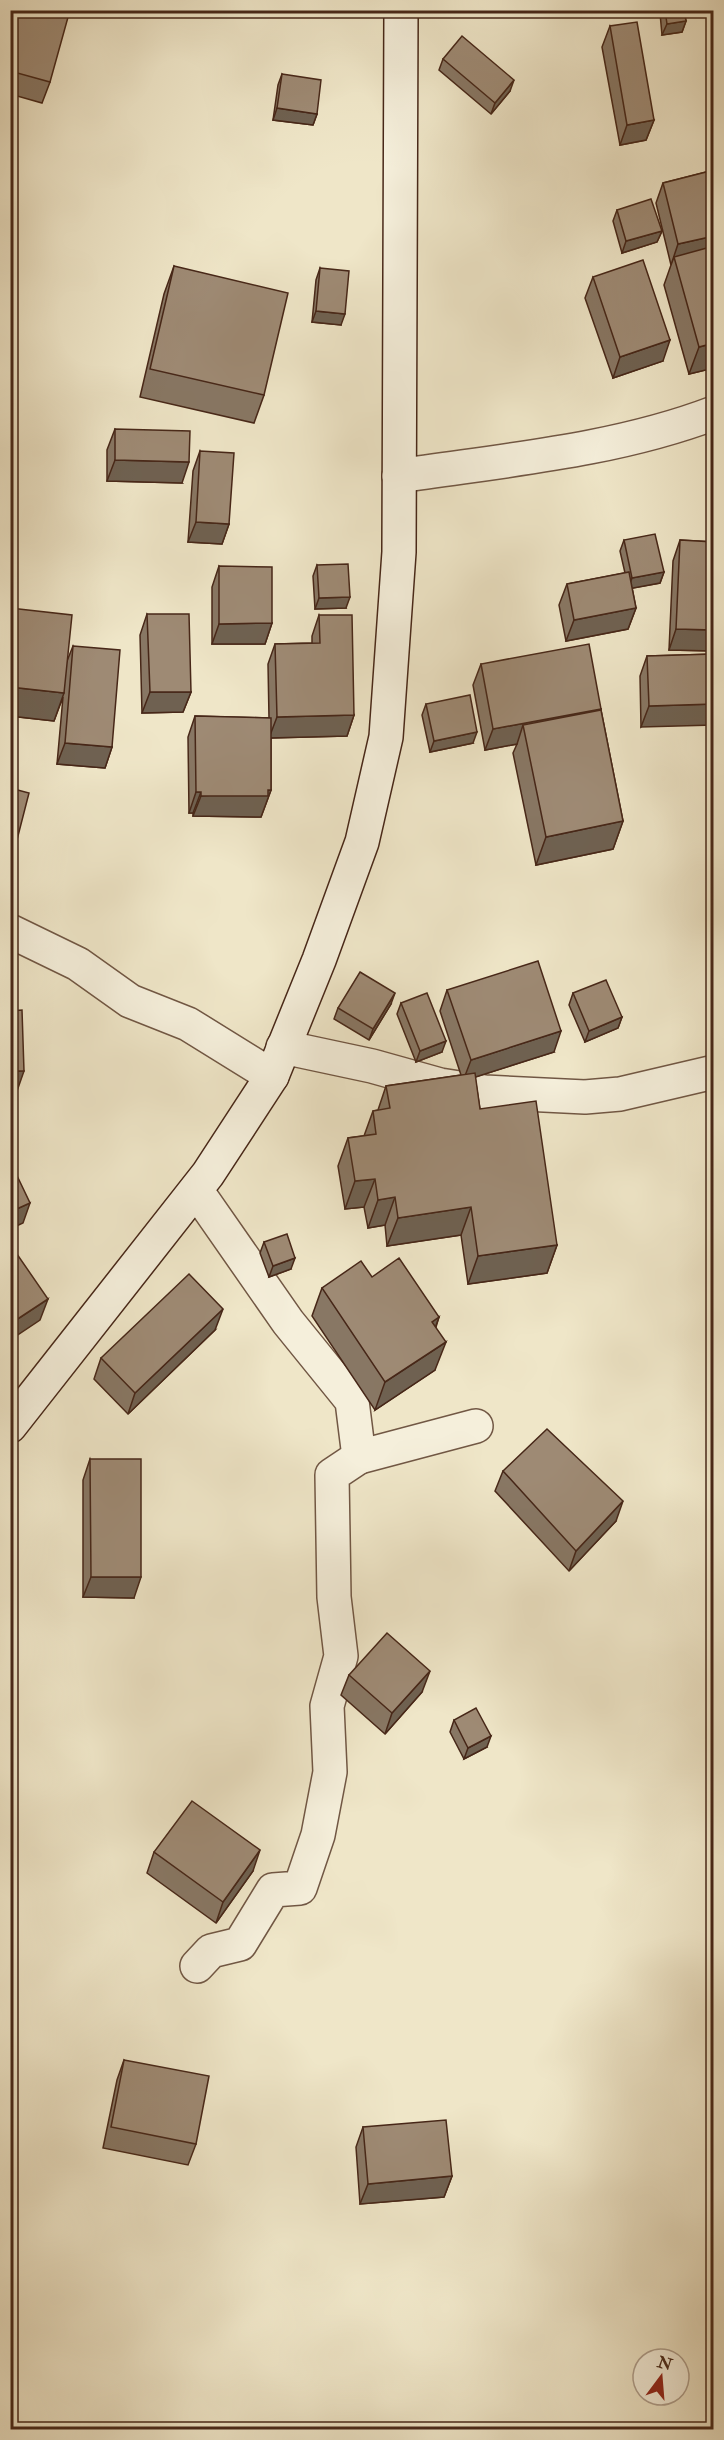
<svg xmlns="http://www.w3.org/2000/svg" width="724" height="2440" font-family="'IM FELL Double Pica',serif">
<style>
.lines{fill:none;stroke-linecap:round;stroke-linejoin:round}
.street-casing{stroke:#715744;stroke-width:36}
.secondary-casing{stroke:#472718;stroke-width:36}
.street{stroke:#f5efdb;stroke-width:33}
.secondary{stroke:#f5efdb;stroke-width:33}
.wall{fill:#887764;stroke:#472718;stroke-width:1.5}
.shaded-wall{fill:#6f6151;stroke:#472718;stroke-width:1.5}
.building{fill:#9e8a74;stroke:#472718;stroke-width:1.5}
</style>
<rect width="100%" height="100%" fill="#efe6c8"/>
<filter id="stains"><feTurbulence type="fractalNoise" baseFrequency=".00333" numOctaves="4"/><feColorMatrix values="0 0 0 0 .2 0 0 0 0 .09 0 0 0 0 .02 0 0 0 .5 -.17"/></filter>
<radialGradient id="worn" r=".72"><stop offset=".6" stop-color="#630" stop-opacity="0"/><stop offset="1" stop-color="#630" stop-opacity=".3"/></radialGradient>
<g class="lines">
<defs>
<g id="street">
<path d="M399,476C504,460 614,451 714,413"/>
<polyline points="10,931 78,964 130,1001 188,1024 272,1076"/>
<polyline points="283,1047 372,1066 440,1085 485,1092 585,1097 620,1094 714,1072"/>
<polyline points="196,1190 288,1322 352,1401 359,1457 332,1475 334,1597 341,1656 327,1706 330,1772 318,1835 300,1888 273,1890 240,1944 211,1951 197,1966"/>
<polyline points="359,1457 476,1426"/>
</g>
<polyline id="secondary" points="10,1426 208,1174 272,1076 319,960 362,842 386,737 399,552 401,10"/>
</defs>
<!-- street casing -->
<use href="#street" class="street-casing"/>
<!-- secondary casing -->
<use href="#secondary" class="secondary-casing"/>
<!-- street -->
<use href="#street" class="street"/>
<!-- secondary -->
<use href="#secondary" class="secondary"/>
</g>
<!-- wall -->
<g class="wall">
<polygon points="10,10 50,82 42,103 10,94"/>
<polygon points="661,10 684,10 686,21 682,32 662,35 660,13"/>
<polygon points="610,26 654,120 646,140 620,145 602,47"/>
<polygon points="443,59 510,91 491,114 439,70"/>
<polygon points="282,74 317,114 313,125 273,120 278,85"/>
<polygon points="714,170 714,368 689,374 664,285 671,265 656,203 663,183"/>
<polygon points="617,210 662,231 657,242 622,253 613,221"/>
<polygon points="174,266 264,395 254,423 140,397 164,294"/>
<polygon points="320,268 341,325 312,322 316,280"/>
<polygon points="593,277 663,361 613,378 585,298"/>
<polygon points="115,429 182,483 107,481 107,450"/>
<polygon points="200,451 229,524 222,544 188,542 193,471"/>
<polygon points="624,540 664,572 660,583 632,588 636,608 628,629 566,641 559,605 567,584 625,573 620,551"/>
<polygon points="680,540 714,542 714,651 669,650 673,561"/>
<polygon points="317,565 346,608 315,609 313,576"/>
<polygon points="219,566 272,623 265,644 212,644 212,587"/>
<polygon points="10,608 67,661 73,646 112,747 105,768 57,764 63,697 54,721 10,716"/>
<polygon points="147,614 191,692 183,712 142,713 140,635"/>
<polygon points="319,615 354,715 347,736 271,738 271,790 261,817 193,816 193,813 189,813 188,737 195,716 269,718 268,664 275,644 312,643 312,636"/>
<polygon points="714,654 641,727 640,676 647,656"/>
<polygon points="481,664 601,709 601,710 623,821 613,849 536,865 513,753 517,744 485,750 473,685"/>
<polygon points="426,704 473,743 430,752 422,715"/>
<polygon points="447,990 554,1052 475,1077 480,1109 557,1245 547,1273 468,1284 461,1235 387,1246 385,1225 368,1228 364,1207 345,1209 338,1166 348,1138 364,1136 373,1111 378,1110 386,1086 461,1075 440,1011"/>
<polygon points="573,993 622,1017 618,1028 585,1042 569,1005"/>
<polygon points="401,1003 442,1052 416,1062 397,1014"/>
<polygon points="391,1004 369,1040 334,1019 338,1008"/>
<polygon points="264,1242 291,1269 269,1277 260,1253"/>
<polygon points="372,1277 439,1317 436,1327 435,1370 375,1410 312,1316 322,1288"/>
<polygon points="215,1330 128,1414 94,1379 101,1358"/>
<polygon points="90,1459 134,1598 83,1597 83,1480"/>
<polygon points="503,1471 616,1521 569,1571 495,1491"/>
<polygon points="349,1675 422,1692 385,1734 341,1695"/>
<polygon points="454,1720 487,1747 464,1759 450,1732"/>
<polygon points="154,1852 253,1871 216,1923 147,1873"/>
<polygon points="124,2060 196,2144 188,2165 103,2148 117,2080"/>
<polygon points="363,2127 452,2176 444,2197 360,2204 356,2147"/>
</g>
<!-- shaded-wall -->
<g class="shaded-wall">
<polygon points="686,21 682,32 662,35 667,24"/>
<polygon points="514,80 510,91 491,114 495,103"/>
<polygon points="277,108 317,114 313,125 273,120"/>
<polygon points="654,120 646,140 620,145 627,125"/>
<polygon points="662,231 657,242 622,253 626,241"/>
<polygon points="714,236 714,255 674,257 671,265 678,244"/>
<polygon points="316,311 345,314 341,325 312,322"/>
<polygon points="670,340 663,361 613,378 620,357"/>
<polygon points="714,343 714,368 689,374 699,347"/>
<polygon points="115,460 189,462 182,483 107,481"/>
<polygon points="196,522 229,524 222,544 188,542"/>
<polygon points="664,572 660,583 628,589 632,578"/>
<polygon points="350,597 346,608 315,609 319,598"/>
<polygon points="636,608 628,629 566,641 574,620"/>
<polygon points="272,623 265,644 212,644 219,624"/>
<polygon points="676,629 714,630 714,651 669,650"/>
<polygon points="10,687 64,693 54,721 10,716"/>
<polygon points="150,692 191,692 183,712 142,713"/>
<polygon points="714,704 714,725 641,727 649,706"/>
<polygon points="601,709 594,729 523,725 517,744 485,750 493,729"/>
<polygon points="354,715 347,736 269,738 277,717"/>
<polygon points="477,732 473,743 430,752 434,741"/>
<polygon points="65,743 112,747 105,768 57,764"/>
<polygon points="271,790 261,817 193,816 201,796"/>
<polygon points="196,792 201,792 193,813 189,813"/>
<polygon points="623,821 613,849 536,865 546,837"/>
<polygon points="395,993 391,1004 369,1040 373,1029"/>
<polygon points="622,1017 618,1028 585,1042 589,1031"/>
<polygon points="561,1031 554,1052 463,1081 471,1060"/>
<polygon points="446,1041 442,1052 416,1062 420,1051"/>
<polygon points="10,1071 24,1071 17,1091 10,1091"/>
<polygon points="375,1179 364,1207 345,1209 355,1181"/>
<polygon points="395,1197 385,1225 368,1228 378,1200"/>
<polygon points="30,1203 23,1223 10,1229 10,1212"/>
<polygon points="471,1207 461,1235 387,1246 398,1218"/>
<polygon points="557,1245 547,1273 468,1284 478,1256"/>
<polygon points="295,1258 291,1269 269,1277 273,1266"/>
<polygon points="48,1299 40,1320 10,1340 10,1324"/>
<polygon points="223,1309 215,1330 128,1414 135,1393"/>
<polygon points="439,1317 429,1345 432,1322"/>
<polygon points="446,1342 435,1370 375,1410 385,1382"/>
<polygon points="623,1501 616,1521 569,1571 576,1551"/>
<polygon points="91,1577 141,1577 134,1598 83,1597"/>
<polygon points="430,1671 422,1692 385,1734 392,1713"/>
<polygon points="491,1736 487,1747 464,1759 468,1748"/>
<polygon points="260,1850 253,1871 216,1923 223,1902"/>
<polygon points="452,2176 444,2197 360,2204 368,2184"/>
</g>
<!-- building -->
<g class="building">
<polygon points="10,10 70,10 50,82 10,71"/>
<polygon points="665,10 684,10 686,21 667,24"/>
<polygon points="637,22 654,120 627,125 610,26"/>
<polygon points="462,36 514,80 495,103 443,59"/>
<polygon points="282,74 321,80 317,114 277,108"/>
<polygon points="714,170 714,236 678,244 663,183"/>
<polygon points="651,199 662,231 626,241 617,210"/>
<polygon points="714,246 714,343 699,347 674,257"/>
<polygon points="643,260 670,340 620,357 593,277"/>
<polygon points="174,266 288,293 264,395 150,369"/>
<polygon points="320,268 349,271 345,314 316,311"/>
<polygon points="115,429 190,431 189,462 115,460"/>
<polygon points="200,451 234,453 229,524 196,522"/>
<polygon points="655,534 664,572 632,578 624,540"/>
<polygon points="680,540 714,542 714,630 676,629"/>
<polygon points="348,564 350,597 319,598 317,565"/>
<polygon points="219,566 272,567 272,623 219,624"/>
<polygon points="629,572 636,608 574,620 567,584"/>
<polygon points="10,608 72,615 64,693 10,687"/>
<polygon points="147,614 189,614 191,692 150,692"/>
<polygon points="319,615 352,615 354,715 277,717 275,644 320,643"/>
<polygon points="589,644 601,709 493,729 481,664"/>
<polygon points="73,646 120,650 112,747 65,743"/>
<polygon points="714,654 714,704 649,706 647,656"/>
<polygon points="470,695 477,732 434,741 426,704"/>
<polygon points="601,710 623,821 546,837 523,725"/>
<polygon points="195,716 271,718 271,790 268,790 268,796 201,796 201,792 196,792"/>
<polygon points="10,788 29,793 10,867"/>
<polygon points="538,961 561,1031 471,1060 447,990"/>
<polygon points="360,972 395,993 373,1029 338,1008"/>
<polygon points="606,980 622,1017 589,1031 573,993"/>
<polygon points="427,993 446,1041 420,1051 401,1003"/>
<polygon points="22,1010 24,1071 10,1071 10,1011"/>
<polygon points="475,1073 480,1109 536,1101 557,1245 478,1256 471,1207 398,1218 395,1197 378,1200 375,1179 355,1181 348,1138 376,1134 373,1111 390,1108 386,1086"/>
<polygon points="10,1161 30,1203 10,1212"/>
<polygon points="287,1234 295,1258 273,1266 264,1242"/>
<polygon points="10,1244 48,1299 10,1324"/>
<polygon points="399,1258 439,1317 432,1322 446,1342 385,1382 322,1288 361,1261 372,1277"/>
<polygon points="189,1274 223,1309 135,1393 101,1358"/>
<polygon points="547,1429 623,1501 576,1551 503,1471"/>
<polygon points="90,1459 141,1459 141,1577 91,1577"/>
<polygon points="387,1633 430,1671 392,1713 349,1675"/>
<polygon points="476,1708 491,1736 468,1748 454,1720"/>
<polygon points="192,1801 260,1850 223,1902 154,1852"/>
<polygon points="124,2060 209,2076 196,2144 111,2127"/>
<polygon points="446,2120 452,2176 368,2184 363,2127"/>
</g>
<!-- margin -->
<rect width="724" height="2440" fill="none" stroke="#efe6c8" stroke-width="36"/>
<rect x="12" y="12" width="700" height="2416" fill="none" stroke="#472718" stroke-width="3"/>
<rect x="18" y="18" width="688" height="2404" fill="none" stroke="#472718" stroke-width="1.5"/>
<!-- north arrow -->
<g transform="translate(661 2377) rotate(16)"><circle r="28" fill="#f5efdb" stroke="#af9f8d" stroke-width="1.5"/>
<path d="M0-4.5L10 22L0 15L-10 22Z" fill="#8f2418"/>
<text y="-9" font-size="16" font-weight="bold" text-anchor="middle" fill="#472718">N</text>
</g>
<rect width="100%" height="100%" filter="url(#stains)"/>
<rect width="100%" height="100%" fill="url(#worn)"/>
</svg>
